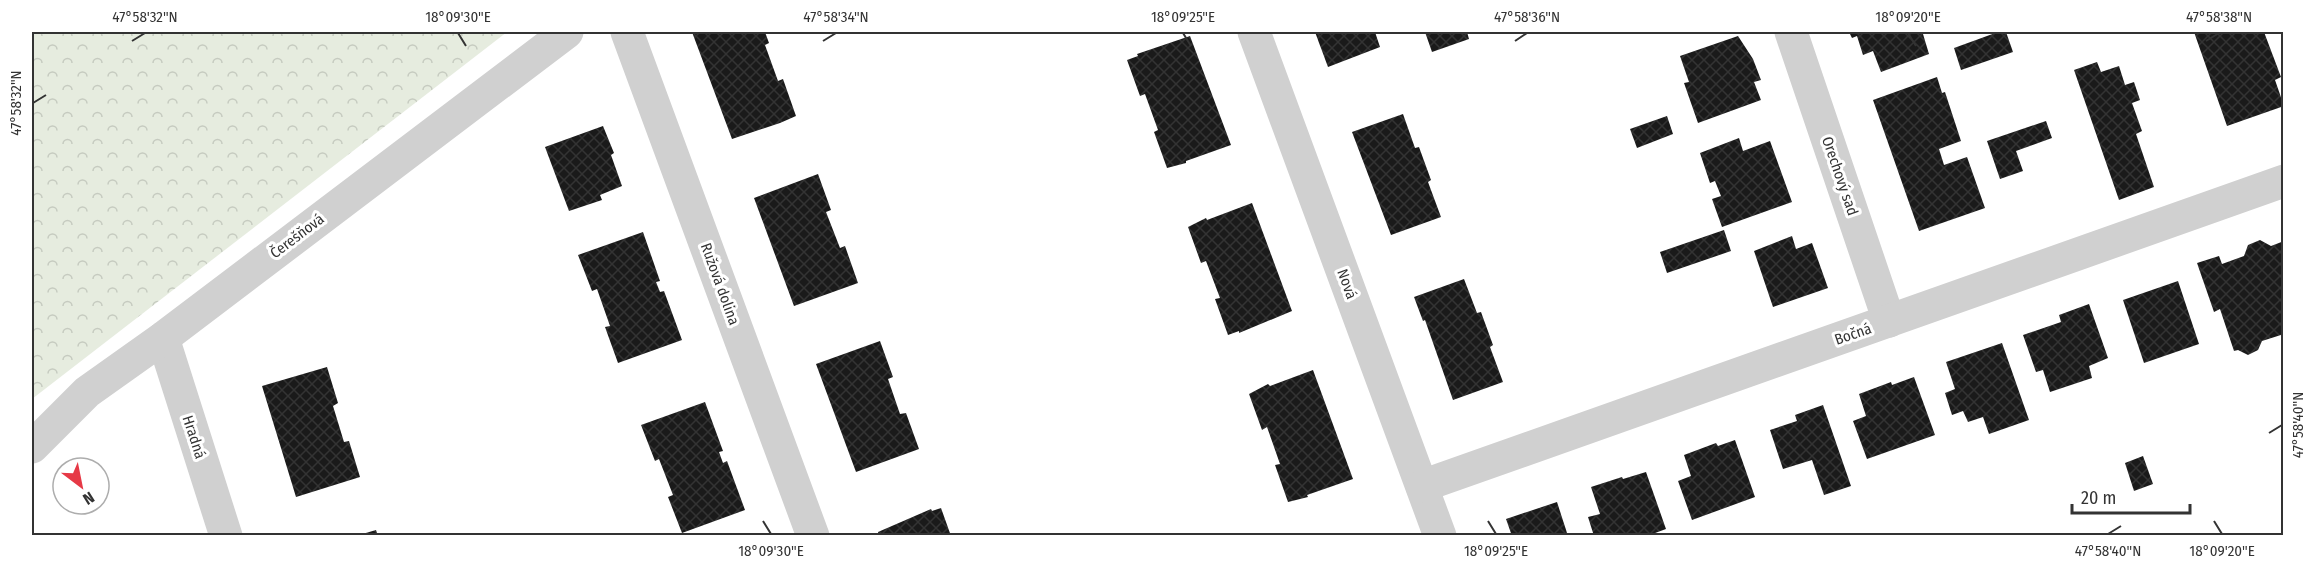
<svg xmlns="http://www.w3.org/2000/svg" width="2315" height="567" font-family="'Fira Sans Condensed',sans-serif">
<style>
.forest{fill:url(#forest-crowns)}
.building{fill:url(#building-cross-hatch)}
.lines{fill:none;stroke-linecap:round;stroke-linejoin:round}
.street{stroke:#d0d0d0;stroke-width:33}
.ticks{fill:none;stroke:#333;stroke-width:2}
.labels{text-anchor:middle;dominant-baseline:central;stroke-width:6;stroke-linejoin:round;paint-order:stroke}
.street-label{font-size:15px;fill:#333;stroke:#fff}
.neatline{fill:none;stroke:#333;stroke-width:2}
.ticks-label{font-size:15px;text-anchor:middle;fill:#333}
</style>
<defs>
<pattern id="forest-crowns" width="20" height="18" patternUnits="userSpaceOnUse" patternTransform="scale(1.5)"><rect width="20" height="18" fill="#e6ecdf"/><path d="M2 6a3 3 0 1 1 6 0M12 15a3 3 0 1 1 6 0" fill="none" stroke="#c6cbc0"/></pattern>
<pattern id="building-cross-hatch" width="8" height="8" patternUnits="userSpaceOnUse" patternTransform="scale(1.5)"><rect width="8" height="8" fill="#1a1a1a"/><path d="M0 0l8 8M0 8l8-8" fill="none" stroke="#333"/></pattern>
</defs>
<rect width="100%" height="100%" fill="#fff"/>
<!-- forest -->
<polygon class="forest" points="32,32 507,32 32,399"/>
<!-- building -->
<g class="building">
<polygon points="692,32 765,32 769,43 765,45 778,81 783,79 796,116 780,123 732,139"/>
<polygon points="1315,32 1375,32 1380,47 1328,67"/>
<polygon points="1425,32 1467,32 1469,39 1432,52"/>
<polygon points="1849,32 1928,32 1923,34 1929,54 1881,72 1873,51 1863,55 1857,36 1852,38"/>
<polygon points="1998,32 2006,32 2013,52 1961,70 1954,48"/>
<polygon points="2194,32 2264,32 2281,77 2275,80 2284,106 2227,126"/>
<polygon points="1190,36 1231,145 1186,161 1186,163 1167,168 1154,132 1158,130 1145,94 1140,96 1127,60 1138,56 1137,54"/>
<polygon points="1738,36 1753,59 1761,80 1754,82 1761,100 1698,123 1684,83 1689,82 1680,56"/>
<polygon points="2097,62 2101,72 2119,66 2125,85 2134,82 2140,100 2132,103 2142,131 2136,134 2154,187 2119,200 2074,70"/>
<polygon points="1937,77 1942,93 1945,92 1961,141 1939,149 1944,165 1967,157 1985,208 1919,231 1873,100"/>
<polygon points="1403,114 1415,148 1419,147 1431,180 1428,182 1441,217 1391,235 1352,132"/>
<polygon points="1667,116 1673,134 1637,148 1630,129"/>
<polygon points="2046,121 2052,138 2016,151 2023,171 2000,179 1987,141"/>
<polygon points="603,126 614,153 611,155 622,186 600,195 602,200 569,211 545,147"/>
<polygon points="1739,138 1743,151 1770,141 1792,202 1722,227 1712,199 1721,196 1715,181 1710,183 1700,153"/>
<polygon points="818,174 831,210 826,212 840,248 845,246 858,283 794,306 754,198"/>
<polygon points="1252,203 1292,311 1239,333 1239,331 1228,335 1215,299 1220,298 1206,261 1201,263 1188,227 1206,218 1207,220"/>
<polygon points="1724,230 1731,251 1667,273 1660,252"/>
<polygon points="643,232 660,281 656,282 660,292 664,291 682,340 618,363 605,327 610,326 597,289 592,291 578,255"/>
<polygon points="1792,236 1796,249 1812,243 1828,288 1773,307 1754,251"/>
<polygon points="2260,240 2271,246 2284,241 2284,334 2262,341 2258,350 2248,355 2238,350 2234,351 2220,309 2214,312 2197,263 2219,256 2222,264 2244,256 2248,245"/>
<polygon points="1464,279 1477,313 1481,312 1493,345 1490,347 1503,382 1453,400 1425,320 1423,321 1414,297"/>
<polygon points="2178,281 2199,344 2144,363 2123,300"/>
<polygon points="2089,304 2108,358 2089,366 2092,378 2050,392 2043,370 2036,372 2023,335 2061,322 2059,315"/>
<polygon points="880,341 893,377 888,379 900,414 906,413 919,449 856,472 816,364"/>
<polygon points="2002,343 2029,420 1989,434 1983,417 1968,422 1963,411 1952,415 1945,393 1955,389 1946,362"/>
<polygon points="327,367 338,403 333,406 344,442 349,441 360,477 296,497 262,386"/>
<polygon points="1313,370 1353,479 1307,495 1308,497 1288,502 1275,465 1280,464 1267,427 1262,430 1249,394 1268,384 1270,386"/>
<polygon points="1914,377 1935,435 1867,459 1853,421 1866,416 1859,394 1891,382 1892,385"/>
<polygon points="705,402 723,451 719,452 723,463 727,461 745,510 682,533 668,497 673,495 659,459 655,461 641,425"/>
<polygon points="1823,405 1851,486 1824,495 1812,460 1783,469 1770,430 1797,421 1795,415"/>
<polygon points="1735,440 1755,497 1692,520 1678,481 1691,476 1684,455 1716,443 1718,446"/>
<polygon points="2143,456 2153,484 2134,491 2125,463"/>
<polygon points="1646,472 1666,529 1647,536 1594,536 1588,517 1600,514 1591,487 1622,477 1623,479"/>
<polygon points="1557,502 1568,536 1512,536 1506,519"/>
<polygon points="941,508 951,536 879,536 878,532 931,509 932,511"/>
<polygon points="376,530 378,536 359,536 359,535"/>
</g>
<g class="lines">
<!-- street -->
<g class="street">
<polyline points="627,32 813,536"/>
<polyline points="1254,32 1440,536"/>
<polyline points="1791,32 1889,321"/>
<polyline points="163,338 226,536"/>
<polyline points="32,447 87,392 163,338 567,32"/>
<polyline points="1422,486 2284,181"/>
</g>
</g>
<!-- ticks -->
<path class="ticks" d="M458,33L466,46M1183,33L1191,46M1908,33L1916,46M132,41L145,33M823,41L836,33M1515,41L1527,33M2206,41L2219,33M33,103L46,95M2269,433L2282,425M763,521L771,534M1488,521L1496,534M2214,521L2222,534M2108,534L2121,526"/>
<g class="labels">
<!-- street labels -->
<g class="street-label">
<text transform="translate(1840 176) rotate(71)">Orechový sad</text>
<text transform="translate(297 236) rotate(-37)">Čerešňová</text>
<text transform="translate(720 284) rotate(70)">Ružová dolina</text>
<text transform="translate(1347 284) rotate(70)">Nová</text>
<text transform="translate(1853 334) rotate(-19)">Bočná</text>
<text transform="translate(194 437) rotate(72)">Hradná</text>
</g>
</g>
<!-- border -->
<rect width="2315" height="567" fill="none" stroke="#ffffff" stroke-width="66"/>
<!-- north arrow -->
<g transform="translate(81 486) rotate(148)"><circle r="28" fill="#ffffff" stroke="#adadad" stroke-width="1.5"/>
<path d="M0-4.5L10 22L0 15L-10 22Z" fill="#e63946"/>
<text y="-9" font-size="16" font-weight="bold" text-anchor="middle" fill="#333333">N</text>
</g>
<!-- scale -->
<path d="M2072 504v9h118v-9" fill="none" stroke="#333333" stroke-width="3"/>
<text x="2081" y="504" font-size="18" fill="#333333" stroke="#ffffff" stroke-width="4.5" paint-order="stroke">20 m</text>
<rect x="33" y="33" width="2249" height="501" class="neatline"/>
<g class="ticks-label">
<text x="145" y="22">47°58'32"N</text>
<text x="458" y="22">18°09'30"E</text>
<text x="836" y="22">47°58'34"N</text>
<text x="1183" y="22">18°09'25"E</text>
<text x="1527" y="22">47°58'36"N</text>
<text x="1908" y="22">18°09'20"E</text>
<text x="2219" y="22">47°58'38"N</text>
<text transform="translate(16 103) rotate(-90)" y="5">47°58'32"N</text>
<text transform="translate(2298 425) rotate(-90)" y="5">47°58'40"N</text>
<text x="771" y="556">18°09'30"E</text>
<text x="1496" y="556">18°09'25"E</text>
<text x="2108" y="556">47°58'40"N</text>
<text x="2222" y="556">18°09'20"E</text>
</g>
</svg>
